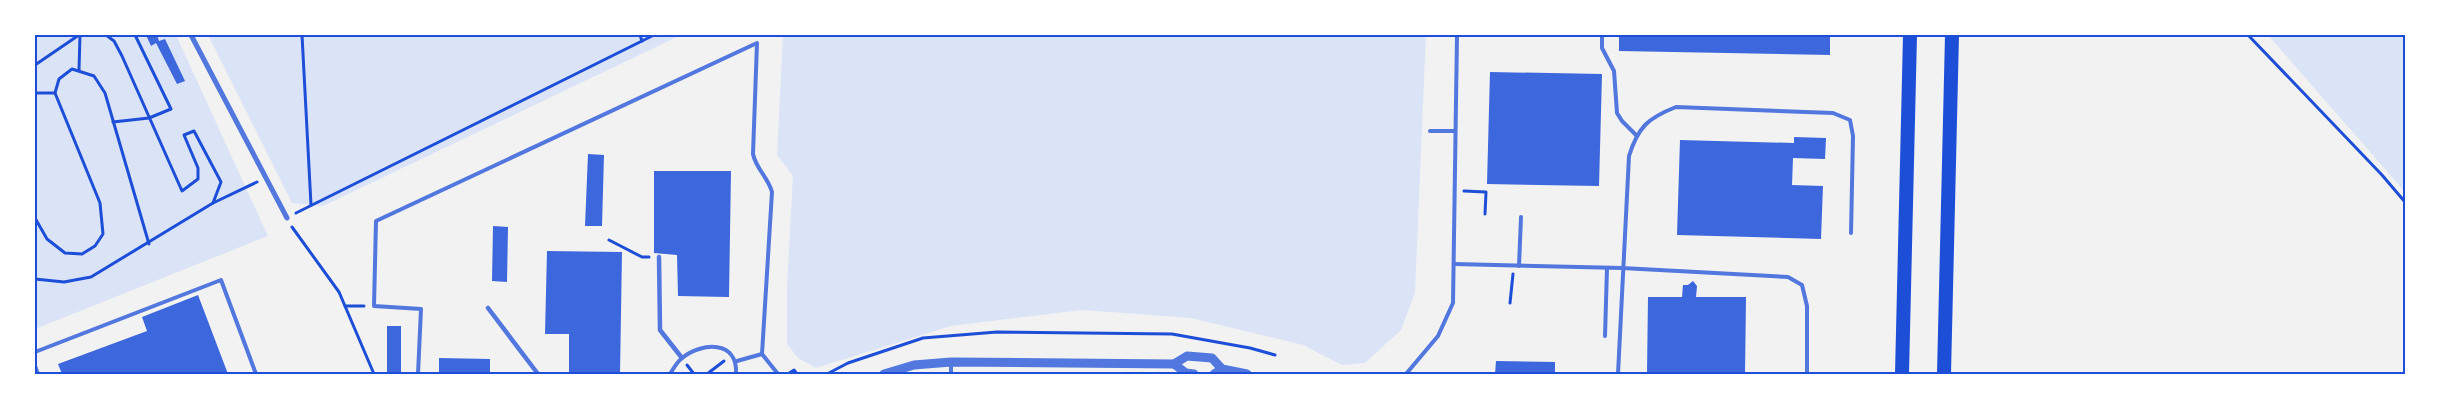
<svg xmlns="http://www.w3.org/2000/svg" width="2440" height="409" font-family="Lato,sans-serif">
<style>
.green{fill:#dbe4f7}
.building{fill:#3d67dc}
.lines{fill:none;stroke-linecap:round;stroke-linejoin:round}
.path{stroke:#1d4ed8;stroke-width:3}
.service{stroke:#5277de;stroke-width:4}
.pedestrian{stroke:#5277de;stroke-width:4.5}
.minor{stroke:#5277de;stroke-width:5}
.tertiary{stroke:#5277de;stroke-width:9}
.motorway{stroke:#1d4ed8;stroke-width:14}
.neatline{fill:none;stroke:#1d4ed8;stroke-width:2}
</style>
<rect width="100%" height="100%" fill="#f2f2f2"/>
<!-- green -->
<g class="green">
<polygon points="35,35 176,35 268,236 35,329"/>
<polygon points="208,35 681,35 323,206 292,203"/>
<polygon points="783,35 1426,35 1415,293 1401,330 1365,363 1342,365 1303,345 1191,318 1082,310 951,326 816,368 798,358 787,344 787,287 793,176 777,155"/>
<polygon points="2268,35 2405,35 2405,192"/>
</g>
<!-- building -->
<g class="building">
<polygon points="146,35 157,35 159,41 165,39 185,81 177,84 156,43 151,46"/>
<polygon points="1619,35 1830,35 1830,55 1619,51"/>
<polygon points="1490,72 1602,74 1599,186 1487,184"/>
<polygon points="1794,137 1826,138 1825,159 1793,158 1792,185 1823,186 1821,239 1677,235 1680,140 1794,143"/>
<polygon points="588,154 604,155 602,226 585,226"/>
<polygon points="654,171 731,171 729,297 678,296 677,255 654,253"/>
<polygon points="493,226 508,227 507,282 492,281"/>
<polygon points="547,251 622,252 620,374 569,374 569,334 545,334"/>
<polygon points="1693,281 1697,286 1696,297 1746,297 1745,374 1647,374 1648,297 1682,297 1683,285 1688,285"/>
<polygon points="198,295 228,374 62,374 58,364 147,331 142,317"/>
<polygon points="387,326 401,326 401,374 387,373"/>
<polygon points="439,358 490,359 490,374 439,374"/>
<polygon points="1496,361 1555,362 1555,374 1495,374"/>
</g>
<g class="lines">
<!-- path -->
<g class="path">
<polyline points="106,35 114,41 122,56 182,191 198,179 198,168 184,135 194,131 221,182 213,203"/>
<polyline points="302,35 311,205"/>
<polyline points="640,35 642,41"/>
<polyline points="2248,35 2382,175 2405,202"/>
<polyline points="35,65 79,35"/>
<polyline points="79,70 80,35"/>
<polyline points="35,93 55,93"/>
<polyline points="113,122 149,118 171,109 135,35"/>
<polyline points="1464,191 1486,192 1485,214"/>
<polyline points="296,213 654,35"/>
<polyline points="35,218 47,239 65,253 82,254 95,246 103,234 100,203 55,93 59,79 72,69 94,76 105,93 149,244"/>
<polyline points="292,227 339,292 374,374"/>
<polyline points="609,240 642,257 649,257"/>
<polyline points="35,279 64,282 91,277 213,203 257,182"/>
<polyline points="1510,303 1513,274"/>
<polyline points="345,306 364,306"/>
<polyline points="687,365 694,374"/>
<polyline points="707,374 724,361"/>
<polyline points="788,374 794,370 797,374"/>
<polyline points="827,374 848,363 923,338 997,332 1172,334 1250,348 1275,355"/>
</g>
<!-- service -->
<g class="service">
<polyline points="1602,35 1602,48 1614,71 1617,113 1622,121 1636,135"/>
<polyline points="1430,131 1454,131"/>
<polyline points="1454,264 1622,268 1788,277 1802,285 1807,306 1807,374"/>
<polyline points="1519,266 1521,217"/>
<polyline points="1605,336 1607,268"/>
<polyline points="35,352 221,280 256,374"/>
<polyline points="737,361 762,354 778,374"/>
<polyline points="35,366 38,374"/>
<path d="M418,374L421,309L374,306L376,221L757,43L753,154C756,169 768,177 772,192L762,354"/>
<path d="M670,374C673,369 677,362 682,358C702,342 738,340 736,374"/>
<polyline points="951,374 951,362"/>
<polyline points="1406,374 1438,336 1453,303 1457,35"/>
<path d="M1618,374L1629,156C1638,127 1648,118 1676,107L1833,113L1850,120L1853,136L1851,233"/>
</g>
<!-- pedestrian -->
<g class="pedestrian">
<polyline points="659,257 660,330 682,358"/>
<polyline points="488,308 538,374"/>
</g>
<!-- minor -->
<polyline class="minor" points="191,35 287,218"/>
<!-- tertiary -->
<g class="tertiary">
<polyline points="1174,364 1186,373 1194,374"/>
<polyline points="884,374 914,365 951,362 1174,364 1187,356 1212,358 1222,369 1247,374"/>
<polyline points="1214,374 1222,369"/>
</g>
<!-- motorway -->
<g class="motorway">
<polyline points="1902,374 1910,35"/>
<polyline points="1944,374 1952,35"/>
</g>
</g>
<!-- border -->
<rect width="2440" height="409" fill="none" stroke="#ffffff" stroke-width="72"/>
<rect x="36" y="36" width="2368" height="337" class="neatline"/>
</svg>
